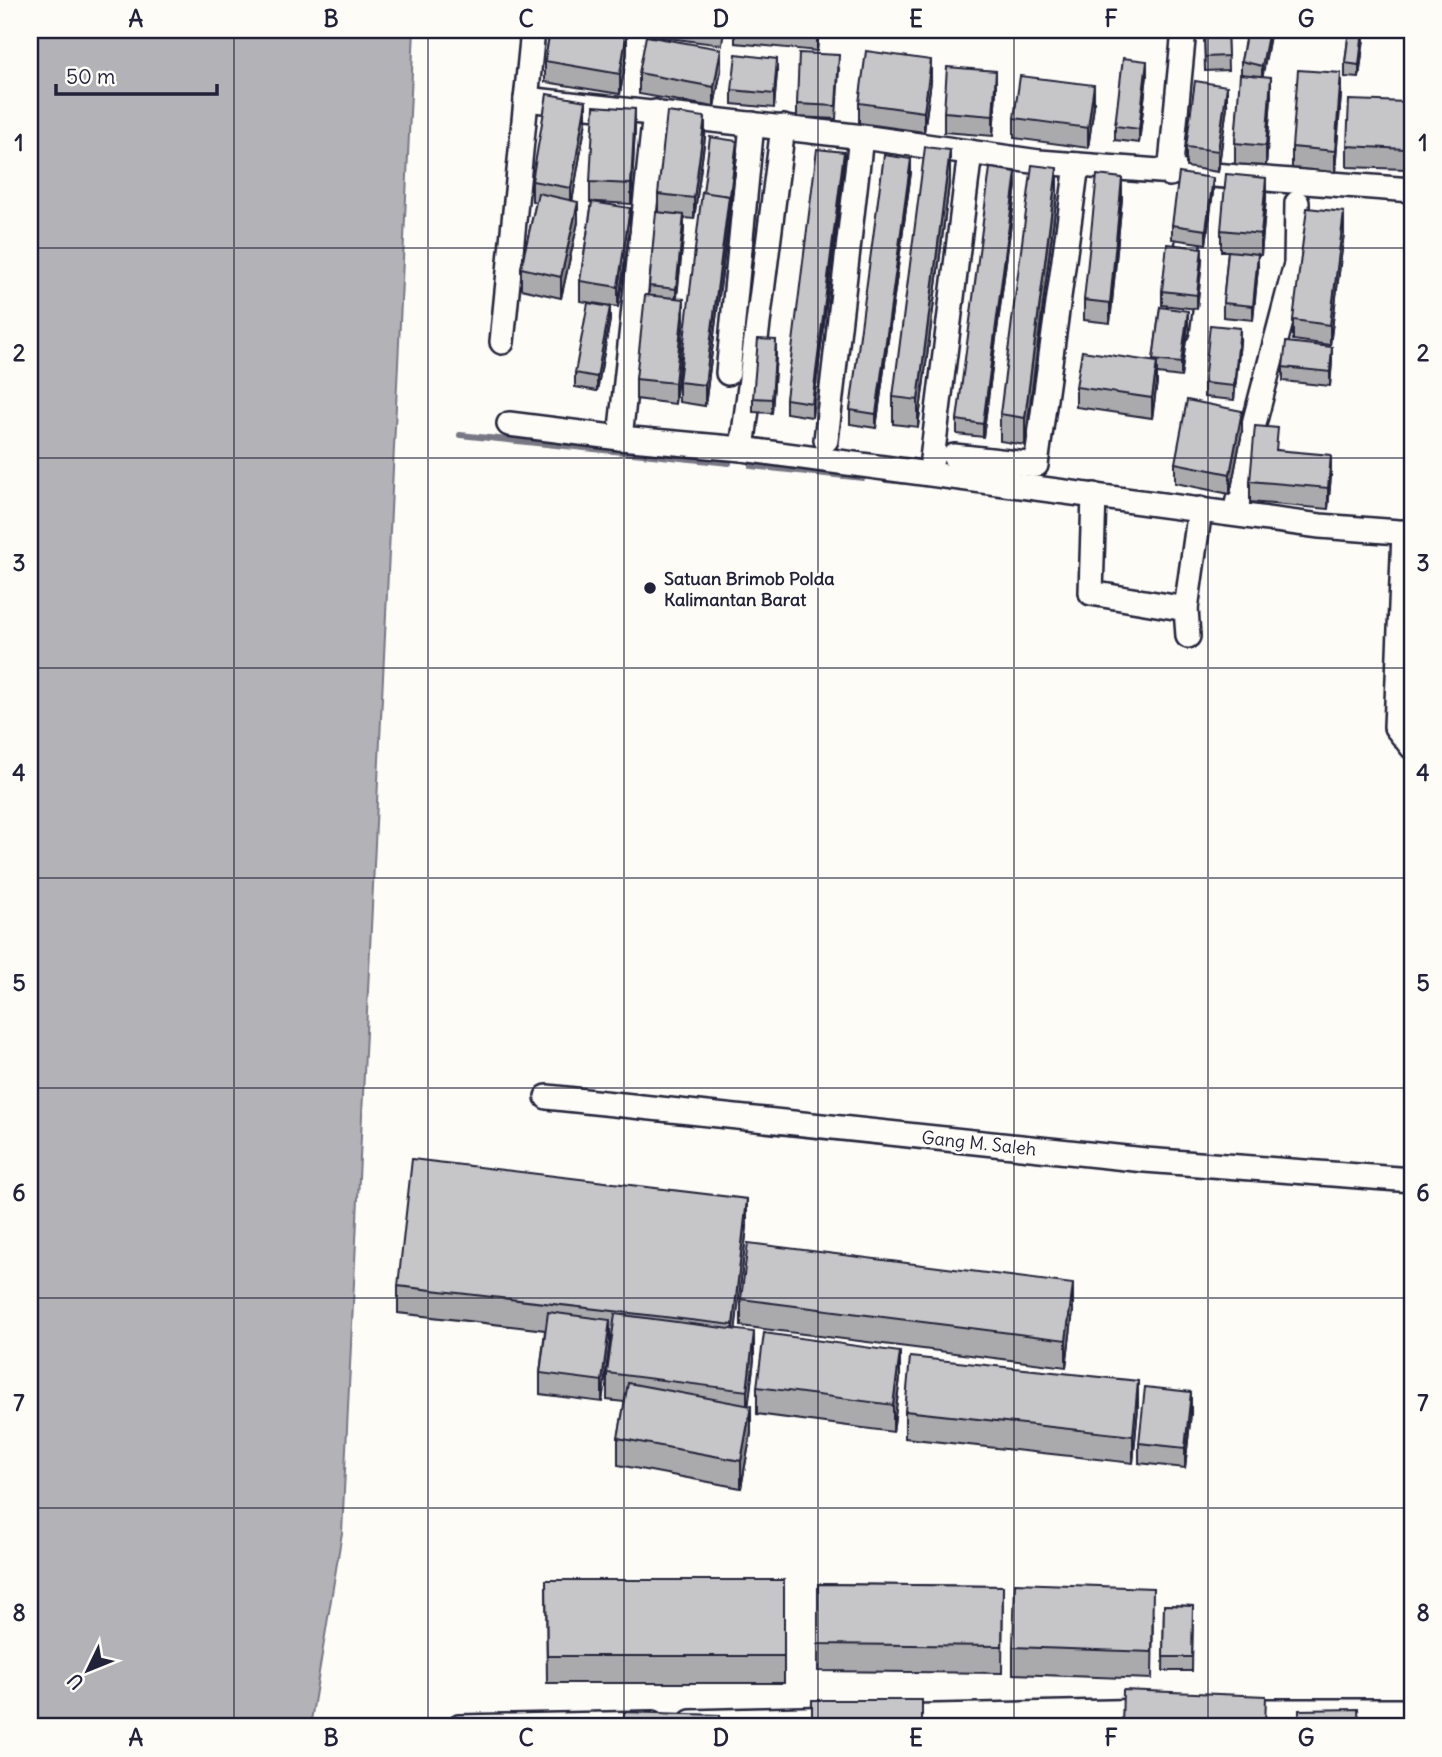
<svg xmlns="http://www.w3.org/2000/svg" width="1442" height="1757" font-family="Delius,sans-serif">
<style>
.water{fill:#b2b2b7;stroke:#787885;stroke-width:2}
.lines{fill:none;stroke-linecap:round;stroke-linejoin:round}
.stream{stroke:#787885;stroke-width:6}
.minor-casing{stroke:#22223b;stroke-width:28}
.minor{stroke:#fdfcf7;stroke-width:23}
.wall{fill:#aaaaac;stroke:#22223b;stroke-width:2}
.shaded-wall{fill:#8b8b8c;stroke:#22223b;stroke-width:2}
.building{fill:#c6c6c8;stroke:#22223b;stroke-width:2}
.grid{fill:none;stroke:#22223b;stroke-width:2;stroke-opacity:0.55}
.poi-dot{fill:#22223b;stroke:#fdfcf7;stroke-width:2.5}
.labels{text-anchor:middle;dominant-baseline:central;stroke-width:5;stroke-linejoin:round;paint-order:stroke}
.poi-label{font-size:18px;font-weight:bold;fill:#22223b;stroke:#fdfcf7;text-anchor:start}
.street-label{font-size:18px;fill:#22223b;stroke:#fdfcf7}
.neatline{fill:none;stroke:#22223b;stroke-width:2.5}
.grid-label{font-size:23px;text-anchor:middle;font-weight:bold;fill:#22223b}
</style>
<rect width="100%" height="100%" fill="#fdfcf7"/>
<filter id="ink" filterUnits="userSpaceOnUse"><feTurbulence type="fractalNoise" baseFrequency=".0143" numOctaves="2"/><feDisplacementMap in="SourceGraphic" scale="14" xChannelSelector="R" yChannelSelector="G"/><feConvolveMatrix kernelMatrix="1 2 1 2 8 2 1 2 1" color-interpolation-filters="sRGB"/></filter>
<g filter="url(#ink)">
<!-- water -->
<polygon class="water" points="30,30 414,30 342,1533 310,1727 30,1727"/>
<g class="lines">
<!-- stream -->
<g class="stream">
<polyline points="460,435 729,463"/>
<polyline points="751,466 863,478"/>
<polyline points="886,480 908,482"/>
</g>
<defs>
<g id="minor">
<polyline points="526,99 855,136 1039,162 1412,190"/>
<polyline points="1170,174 1184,30"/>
<polyline points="1177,331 1192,210"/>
<polyline points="502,342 533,30"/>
<polyline points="728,373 752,124"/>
<polyline points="509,424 620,438 742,449 1320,526 1412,533"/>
<polyline points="620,438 655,112"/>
<polyline points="826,440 861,137"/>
<polyline points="742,449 783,127"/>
<polyline points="954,456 1036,465 1077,165"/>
<polyline points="932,459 970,152"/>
<polyline points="1094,495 1091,593 1186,609 1200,509"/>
<polyline points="1235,514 1255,420 1296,264 1297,203"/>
<polyline points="1404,532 1396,727 1412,747"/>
<polyline points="1186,609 1188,636"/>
<polyline points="547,1097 1145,1160 1412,1180"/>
<polyline points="1237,1711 1412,1711"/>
<polyline points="890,1717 1154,1711"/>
<polyline points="691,1722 842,1718"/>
<polyline points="459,1727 653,1723"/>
</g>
</defs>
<!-- minor casing -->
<use href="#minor" class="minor-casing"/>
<!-- minor -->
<use href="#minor" class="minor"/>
</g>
<!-- wall -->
<g class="wall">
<polygon points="550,30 628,30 628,34 627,34 627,53 620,94 545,82 545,61"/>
<polygon points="646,30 724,30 722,45 646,35"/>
<polygon points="735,30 819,30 817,51 735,43"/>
<polygon points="1204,30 1227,30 1228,70 1205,71"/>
<polygon points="1247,30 1271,30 1262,76 1271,97 1266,166 1235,164 1235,143 1241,74 1241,61"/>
<polygon points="1349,30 1365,30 1359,78 1345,77 1345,63"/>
<polygon points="839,69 836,119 797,117 797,104"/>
<polygon points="721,70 714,107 639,94 639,73"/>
<polygon points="777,72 774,108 732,104 732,90"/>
<polygon points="1147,75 1139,143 1115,140 1115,126"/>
<polygon points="931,81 924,132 859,123 859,103"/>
<polygon points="996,91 993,136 944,132 944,112"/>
<polygon points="1341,94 1335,172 1292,168 1292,147"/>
<polygon points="1094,106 1088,148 1014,138 1014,118"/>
<polygon points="1227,106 1218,172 1186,167 1186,147"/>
<polygon points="586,121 572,201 578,222 561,298 521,289 521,268 536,202 532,201 532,181"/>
<polygon points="1408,122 1406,169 1347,167 1347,146"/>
<polygon points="635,129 631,204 597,202 630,228 618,307 580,301 580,281 592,202 590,202 590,182"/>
<polygon points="705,137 694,219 684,218 684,229 677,298 684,319 675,404 636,399 636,379 649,295 649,286 658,212 658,194"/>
<polygon points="737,155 705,406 679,402 679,382 703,193"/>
<polygon points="844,166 812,417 786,413 786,399"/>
<polygon points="911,172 876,428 850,424 850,410"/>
<polygon points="950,177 918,427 893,424 893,397"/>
<polygon points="1016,186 983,437 957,434 957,420"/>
<polygon points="1213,192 1206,244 1172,239 1172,225"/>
<polygon points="1057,195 1025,445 1000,441 1000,414"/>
<polygon points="1122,198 1110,323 1084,320 1084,300"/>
<polygon points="1266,198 1261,255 1258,255 1258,268 1253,320 1223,317 1223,303 1228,251 1221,251 1221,230"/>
<polygon points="1344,233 1330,345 1293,340 1293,320"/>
<polygon points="1202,261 1197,309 1162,305 1162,291"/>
<polygon points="1160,307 1188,325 1181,377 1157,374 1157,382 1152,418 1076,407 1076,387 1153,361"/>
<polygon points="610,320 597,391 575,387 575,373"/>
<polygon points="1240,342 1234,400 1204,397 1204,383"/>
<polygon points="776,354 772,413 753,412 753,398"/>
<polygon points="1332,361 1330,386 1283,381 1283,367"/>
<polygon points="1242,432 1230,494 1175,483 1175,463"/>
<polygon points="1278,450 1331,475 1328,509 1250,502 1250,481"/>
<polygon points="747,1226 735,1329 754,1359 748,1405 751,1433 741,1488 618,1465 618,1438 625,1402 607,1400 607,1373 612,1338 610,1338 602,1402 540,1394 540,1373 545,1330 398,1313 398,1286"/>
<polygon points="741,1299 1073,1311 1066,1367 741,1326"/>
<polygon points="900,1378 893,1432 757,1414 757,1387"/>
<polygon points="1138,1408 1133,1463 905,1438 905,1411"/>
<polygon points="1191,1413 1185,1468 1139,1463 1139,1443"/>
<polygon points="546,1580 784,1580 784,1683 547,1683"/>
<polygon points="818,1584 1003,1586 1002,1673 818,1671"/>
<polygon points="1164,1605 1193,1606 1192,1671 1163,1671"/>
<polygon points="1153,1615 1152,1679 1013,1674 1013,1647"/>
</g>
<!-- shaded-wall -->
<g class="shaded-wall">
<polygon points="817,30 819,30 817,51"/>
<polygon points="1269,30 1271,30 1262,80 1262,66"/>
<polygon points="1363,30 1365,30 1359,78 1359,65"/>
<polygon points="627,32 627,53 620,94 620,74"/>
<polygon points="721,49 721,70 714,107 714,87"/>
<polygon points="777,59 777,72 774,108 774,94"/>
<polygon points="931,60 931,81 924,132 924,112"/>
<polygon points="1147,61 1147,75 1139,143 1139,129"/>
<polygon points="996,71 996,91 993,136 993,116"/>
<polygon points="1341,73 1341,94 1335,172 1335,151"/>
<polygon points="1271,77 1271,97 1266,166 1266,146"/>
<polygon points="1094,85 1094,106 1088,148 1088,128"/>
<polygon points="1227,86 1227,106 1218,172 1218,151"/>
<polygon points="586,101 586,121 571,208 571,188"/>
<polygon points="635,109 635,129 631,204 631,184"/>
<polygon points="705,117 705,137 694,219 694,198"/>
<polygon points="737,141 737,155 705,406 705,385"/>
<polygon points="950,150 950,177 918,427 918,400"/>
<polygon points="844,152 844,166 812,417 812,403"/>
<polygon points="911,159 911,172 876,428 876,414"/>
<polygon points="1057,168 1057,195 1025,445 1025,418"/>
<polygon points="1016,172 1016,186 983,437 983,424"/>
<polygon points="1122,178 1122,198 1110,323 1110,303"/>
<polygon points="1213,178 1213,192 1206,244 1206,230"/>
<polygon points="1266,178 1266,198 1261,255 1261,234"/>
<polygon points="578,202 578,222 561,298 561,277"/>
<polygon points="630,208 630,228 618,307 618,287"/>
<polygon points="1344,212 1344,233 1330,345 1330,325"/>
<polygon points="684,215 684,229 676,303 676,289"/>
<polygon points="1202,248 1202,261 1197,309 1197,295"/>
<polygon points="1258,254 1258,268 1253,320 1253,306"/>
<polygon points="684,299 684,319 675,404 675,383"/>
<polygon points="610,307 610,320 597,391 597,377"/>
<polygon points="1188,311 1188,325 1181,377 1181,363"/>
<polygon points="1240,328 1240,342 1234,400 1234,386"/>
<polygon points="776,340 776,354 772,413 772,399"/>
<polygon points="1332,347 1332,361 1330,386 1330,372"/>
<polygon points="1157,362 1157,382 1152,418 1152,398"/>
<polygon points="1242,411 1242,432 1230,494 1230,474"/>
<polygon points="1331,455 1331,475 1328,509 1328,488"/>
<polygon points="747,1199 747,1226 733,1352 733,1325"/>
<polygon points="1073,1284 1073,1311 1066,1367 1066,1340"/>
<polygon points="610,1320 610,1341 602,1402 602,1381"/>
<polygon points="754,1332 754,1359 747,1418 747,1391"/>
<polygon points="900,1352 900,1378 893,1432 893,1405"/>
<polygon points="1138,1381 1138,1408 1133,1463 1133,1436"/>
<polygon points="1191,1392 1191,1413 1185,1468 1185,1448"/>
<polygon points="751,1406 751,1433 741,1488 741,1461"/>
</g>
<!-- building -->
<g class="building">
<polygon points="550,30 610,30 627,32 620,74 545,61"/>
<polygon points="1204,30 1227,30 1228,56 1205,57"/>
<polygon points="1247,30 1269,30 1262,66 1241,61"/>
<polygon points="1349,30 1363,30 1359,65 1345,63"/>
<polygon points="646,36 721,49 714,87 639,73"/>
<polygon points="866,51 931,60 924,112 859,103"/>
<polygon points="799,53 839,55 836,106 797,104"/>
<polygon points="736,54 777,59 774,94 732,90"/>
<polygon points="1123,58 1147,61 1139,129 1115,126"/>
<polygon points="947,67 996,71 993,116 944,112"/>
<polygon points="1298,70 1341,73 1335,151 1292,147"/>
<polygon points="1240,74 1271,77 1266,146 1235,143"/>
<polygon points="1020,76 1094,85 1088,128 1014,118"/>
<polygon points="1195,81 1227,86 1218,151 1186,147"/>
<polygon points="547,94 586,101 571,188 532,181"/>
<polygon points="1349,100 1408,102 1406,149 1347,146"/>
<polygon points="594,106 635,109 631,184 590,182"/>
<polygon points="667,112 705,117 694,198 658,194"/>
<polygon points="710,137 737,141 729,203 729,196 703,193"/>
<polygon points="925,147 950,150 918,400 893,397"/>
<polygon points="817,149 844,152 812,403 786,399"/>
<polygon points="884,155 911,159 876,414 850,410"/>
<polygon points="1032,165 1057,168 1025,418 1000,414"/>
<polygon points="990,168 1016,172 983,424 957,420"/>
<polygon points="1179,173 1213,178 1206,230 1172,225"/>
<polygon points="1226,174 1266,178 1261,234 1221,230"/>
<polygon points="1097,175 1122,178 1110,303 1084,300"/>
<polygon points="702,192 729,196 705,385 679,382"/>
<polygon points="538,193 578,202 561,277 521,268"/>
<polygon points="592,202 630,208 618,287 580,281"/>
<polygon points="1307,208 1344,212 1330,325 1293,320"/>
<polygon points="656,212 684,215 676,289 649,286"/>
<polygon points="1167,244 1202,248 1197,295 1162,291"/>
<polygon points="1228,251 1258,254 1253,306 1223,303"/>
<polygon points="645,295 684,299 675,383 636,379"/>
<polygon points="588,303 610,307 597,377 575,373"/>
<polygon points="1160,307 1188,311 1181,363 1153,360"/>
<polygon points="1210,325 1240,328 1234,386 1204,383"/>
<polygon points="758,339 776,340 772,399 753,398"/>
<polygon points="1286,342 1332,347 1330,372 1283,367"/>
<polygon points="1082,351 1157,362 1152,398 1076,387"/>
<polygon points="1187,400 1242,411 1230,474 1175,463"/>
<polygon points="1255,426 1278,428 1276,450 1331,455 1328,488 1250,481"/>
<polygon points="412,1159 747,1199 733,1325 398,1286"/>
<polygon points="748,1243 1073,1284 1066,1340 741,1299"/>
<polygon points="548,1312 610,1320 602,1381 540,1373"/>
<polygon points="615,1314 754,1332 747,1391 607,1373"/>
<polygon points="764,1333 900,1352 893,1405 757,1387"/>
<polygon points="910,1357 1138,1381 1133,1436 905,1411"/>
<polygon points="628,1383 751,1406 741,1461 618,1438"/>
<polygon points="1145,1387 1191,1392 1185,1448 1139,1443"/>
<polygon points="546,1580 784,1580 784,1656 547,1656"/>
<polygon points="1015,1583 1153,1588 1152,1652 1013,1647"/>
<polygon points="818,1584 1003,1586 1002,1646 818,1644"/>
<polygon points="1164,1605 1193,1606 1192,1657 1163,1657"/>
<polygon points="1123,1690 1266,1696 1265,1727 1122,1727"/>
<polygon points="812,1700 922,1700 922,1727 726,1727 726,1722 812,1722"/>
<polygon points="1358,1709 1359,1727 1299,1727 1299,1710"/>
<polygon points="624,1712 720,1715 720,1727 624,1727"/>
</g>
</g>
<!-- grid -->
<path class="grid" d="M234,30V1727M428,30V1727M624,30V1727M818,30V1727M1014,30V1727M1208,30V1727M30,248H1412M30,458H1412M30,668H1412M30,878H1412M30,1088H1412M30,1298H1412M30,1508H1412"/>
<!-- markers -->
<circle class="poi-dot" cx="650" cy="588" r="7"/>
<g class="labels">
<!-- poi labels -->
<g class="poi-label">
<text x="664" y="578">Satuan Brimob Polda<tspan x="664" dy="21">Kalimantan Barat</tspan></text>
</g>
<!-- street labels -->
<g class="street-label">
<text transform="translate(979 1143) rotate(6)">Gang M. Saleh</text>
</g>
</g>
<!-- margin -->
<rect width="1442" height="1757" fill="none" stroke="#fdfcf7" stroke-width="77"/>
<!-- north arrow -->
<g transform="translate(88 1670) rotate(227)" stroke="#fdfcf7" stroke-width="5" paint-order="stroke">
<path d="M0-5L12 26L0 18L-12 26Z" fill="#22223b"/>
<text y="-10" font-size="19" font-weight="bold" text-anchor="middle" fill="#22223b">U</text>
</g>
<!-- scale -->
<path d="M56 84v10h161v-10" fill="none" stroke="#22223b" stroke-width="3.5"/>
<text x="66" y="84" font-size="21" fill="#22223b" stroke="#fdfcf7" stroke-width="5" paint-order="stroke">50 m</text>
<rect x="38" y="38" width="1366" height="1680" class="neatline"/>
<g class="grid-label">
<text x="136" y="27">A</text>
<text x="331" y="27">B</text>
<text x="526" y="27">C</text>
<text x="721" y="27">D</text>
<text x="916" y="27">E</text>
<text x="1111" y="27">F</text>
<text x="1306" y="27">G</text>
<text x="19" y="151">1</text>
<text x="1423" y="151">1</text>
<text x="19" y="361">2</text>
<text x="1423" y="361">2</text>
<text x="19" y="571">3</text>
<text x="1423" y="571">3</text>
<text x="19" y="781">4</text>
<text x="1423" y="781">4</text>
<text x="19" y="991">5</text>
<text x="1423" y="991">5</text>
<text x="19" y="1201">6</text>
<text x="1423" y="1201">6</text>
<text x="19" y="1411">7</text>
<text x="1423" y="1411">7</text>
<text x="19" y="1621">8</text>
<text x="1423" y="1621">8</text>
<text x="136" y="1746">A</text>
<text x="331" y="1746">B</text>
<text x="526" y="1746">C</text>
<text x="721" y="1746">D</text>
<text x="916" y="1746">E</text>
<text x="1111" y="1746">F</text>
<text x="1306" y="1746">G</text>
</g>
</svg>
